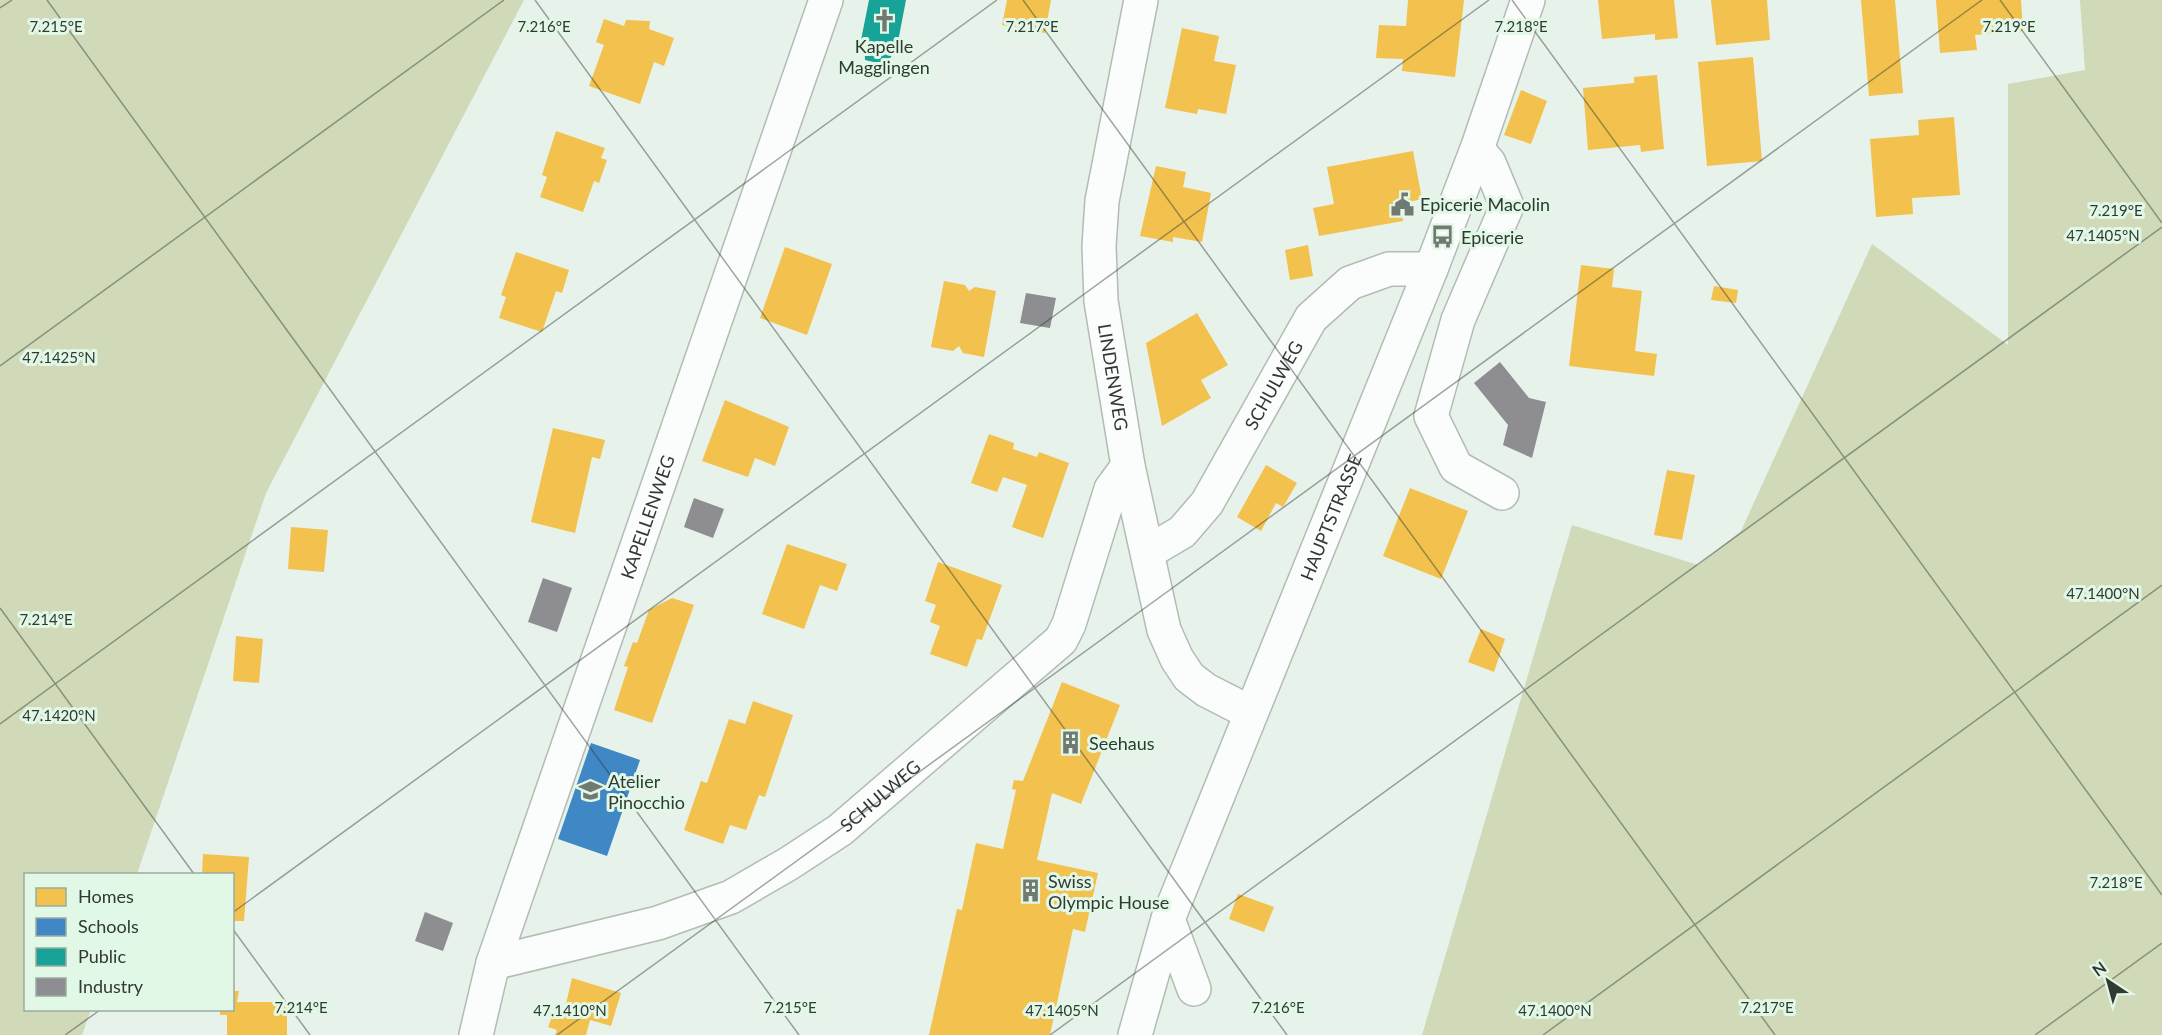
<svg xmlns="http://www.w3.org/2000/svg" width="2162" height="1035" font-family="Lato,sans-serif">
<style>
.green{fill:#d0d9b8}
.homes{fill:#f2c14e}
.schools{fill:#3f88c5}
.public{fill:#17a398}
.industry{fill:#8d8d92}
.lines{fill:none;stroke-linecap:round;stroke-linejoin:round}
.minor-casing{stroke:#b3bbb5;stroke-width:36}
.minor{stroke:#fbfdfc;stroke-width:33}
.ticks{fill:none;stroke:#303932;stroke-width:1.5;stroke-opacity:0.45}
.labels{text-anchor:middle;dominant-baseline:central;stroke-width:6;stroke-linejoin:round;paint-order:stroke}
.poi-label{font-size:18px;fill:#303932;stroke:#e2f8e7;text-anchor:start}
.street-label{font-size:18px;fill:#303932;stroke:#e2f8e7}
.ticks-label{font-size:15px;text-anchor:middle;fill:#303932;stroke:#e2f8e7;stroke-width:6;stroke-linejoin:round;paint-order:stroke}
</style>
<rect width="100%" height="100%" fill="#e7f3ea"/>
<!-- green -->
<g class="green">
<polygon points="0,0 524,0 266,493 137,874 26,874 26,1010 91,1010 82,1035 0,1035"/>
<polygon points="2080,0 2162,0 2162,1035 1422,1035 1572,525 1698,565 1741,531 1872,244 2008,345 2008,84 2085,70"/>
</g>
<!-- homes -->
<g class="homes">
<polygon points="1007,0 1051,0 1045,33 1002,25"/>
<polygon points="1408,0 1464,0 1455,77 1402,71 1403,59 1376,58 1379,25 1406,26"/>
<polygon points="1598,0 1674,0 1678,38 1655,40 1655,34 1602,39"/>
<polygon points="1711,0 1767,0 1770,40 1716,45"/>
<polygon points="1861,0 1895,0 1903,93 1869,96"/>
<polygon points="1936,0 2021,0 2023,31 1975,35 1977,50 1940,53"/>
<polygon points="604,19 624,26 626,20 650,21 649,29 674,38 664,66 654,62 640,104 589,86 604,45 596,42"/>
<polygon points="1182,28 1219,36 1214,61 1236,65 1226,114 1198,109 1197,114 1165,108"/>
<polygon points="1753,57 1762,161 1707,166 1698,62"/>
<polygon points="1657,75 1664,149 1641,152 1640,145 1588,150 1583,88 1634,83 1634,77"/>
<polygon points="1521,90 1547,101 1531,144 1504,135"/>
<polygon points="1954,117 1960,195 1912,198 1913,214 1876,217 1870,139 1919,135 1918,120"/>
<polygon points="556,131 605,148 601,158 607,160 599,183 594,181 583,212 540,197 547,177 542,175"/>
<polygon points="1413,151 1422,199 1400,204 1403,221 1319,236 1313,208 1334,204 1327,167"/>
<polygon points="1156,166 1186,172 1183,187 1211,193 1202,242 1173,237 1173,242 1140,236"/>
<polygon points="1308,245 1313,276 1290,280 1285,250"/>
<polygon points="785,247 832,264 807,335 760,318"/>
<polygon points="516,252 569,270 562,293 556,291 542,332 499,318 506,297 501,295"/>
<polygon points="1581,265 1614,269 1612,287 1642,291 1635,351 1657,354 1654,376 1569,366"/>
<polygon points="944,281 965,285 969,291 975,287 996,291 984,357 963,353 959,346 953,351 931,347"/>
<polygon points="1714,286 1738,290 1736,303 1711,300"/>
<polygon points="1197,313 1228,365 1201,380 1211,398 1162,426 1146,343"/>
<polygon points="725,400 789,427 775,466 755,458 748,477 702,461"/>
<polygon points="553,428 605,440 600,459 592,457 575,533 531,522"/>
<polygon points="989,434 1014,443 1013,449 1037,457 1039,452 1069,463 1043,538 1012,527 1027,485 1003,477 997,492 971,483"/>
<polygon points="1266,465 1297,483 1283,507 1276,503 1261,531 1237,517"/>
<polygon points="1667,470 1695,475 1682,540 1654,535"/>
<polygon points="1410,488 1468,511 1441,579 1383,556"/>
<polygon points="291,527 328,530 324,572 288,569"/>
<polygon points="787,544 847,564 837,591 820,585 804,629 762,614"/>
<polygon points="938,562 1002,585 982,640 977,639 967,667 930,654 940,626 930,622 936,605 925,601"/>
<polygon points="672,598 694,605 652,723 614,710 628,667 624,666 633,642 637,643 649,610"/>
<polygon points="1481,629 1505,639 1494,672 1468,662"/>
<polygon points="236,636 263,639 259,683 233,681"/>
<polygon points="1062,682 1120,705 1081,804 1052,793 1037,860 1098,873 1085,932 1073,929 1050,1035 929,1035 957,909 962,910 976,843 1003,849 1016,790 1012,789 1014,780 1023,781"/>
<polygon points="753,701 793,715 765,797 759,795 746,830 730,825 723,844 684,830 701,781 707,783 729,719 745,724"/>
<polygon points="203,854 249,857 244,921 232,921 232,874 202,874"/>
<polygon points="1238,894 1274,907 1264,932 1229,919"/>
<polygon points="572,978 621,993 611,1026 590,1020 586,1035 555,1035 557,1030 548,1027 553,1014 563,1017"/>
<polygon points="232,991 239,991 237,1002 287,1002 287,1035 227,1035 227,1015 220,1015 220,1010 232,1010"/>
</g>
<!-- schools -->
<polygon class="schools" points="591,743 640,760 607,856 558,839"/>
<!-- public -->
<polygon class="public" points="869,0 906,0 897,47 886,65 865,60 864,40 861,40"/>
<!-- industry -->
<g class="industry">
<polygon points="1026,293 1056,298 1050,328 1020,323"/>
<polygon points="1500,362 1529,398 1546,402 1532,458 1503,445 1508,425 1474,383"/>
<polygon points="694,498 724,509 713,538 684,527"/>
<polygon points="543,578 572,588 557,632 528,622"/>
<polygon points="425,912 453,923 443,951 415,941"/>
</g>
<g class="lines">
<defs>
<g id="minor">
<path id="s1" d="M1141,0L1102,201L1099,246L1101,301L1128,466L1164,630L1177,659L1189,677L1206,690L1251,713"/>
<polyline points="1477,149 1489,163 1507,206 1458,320 1431,416 1456,467 1502,493"/>
<path id="s2" d="M1148,552L1182,532L1207,503L1311,318L1350,283L1389,269H1431"/>
<polyline points="1168,919 1194,989"/>
<path id="s3" d="M493,963L658,923L731,897L788,864L840,830L1061,640L1069,624L1111,489L1128,466"/>
<path id="s4" d="M476,1035L493,963L826,0"/>
<path id="s5" d="M1135,1035L1168,919L1431,269L1477,149L1528,0"/>
</g>
</defs>
<!-- minor casing -->
<use href="#minor" class="minor-casing"/>
<!-- minor -->
<use href="#minor" class="minor"/>
</g>
<!-- ticks -->
<path class="ticks" d="M47,0L799,1035M535,0L1287,1035M1023,0L1775,1035M1512,0L2162,895M2000,0L2162,223M0,8L12,0M0,366L504,0M0,608L194,874M0,724L997,0M232,913L1489,0M232,928L310,1035M65,1035L100,1010M557,1035L1982,0M1050,1035L2162,227M1543,1035L2162,585M2035,1035L2162,943"/>
<!-- icons -->
<defs>
<symbol id="church-bare" viewBox="-9 -9 18 18"><path d="M-1.2-6h2.4v3.5h3.3v2.4h-3.3V6h-2.4V-.1h-3.3v-2.4h3.3Z" fill="#707a72" stroke="#e2f8e7" stroke-width="2.5" paint-order="stroke"/></symbol>
<symbol id="civic-bare" viewBox="-9 -9 18 18"><path d="M-.6-6.5H3V-4.5H.6V-3L4-1V1h2V6H-6V1h2V-1L-.6-3ZM-1.2 2.5V6h2.4V2.5Z" fill="#707a72" stroke="#e2f8e7" stroke-width="2.5" paint-order="stroke"/></symbol>
<symbol id="bus-bare" viewBox="-9 -9 18 18"><path d="M-5-6H5V4H4V6H2V4H-2V6H-4V4H-5ZM-3.5-4V0h7V-4ZM-3.5 1.2v1.5H-2V1.2ZM2 1.2v1.5H3.5V1.2Z" fill="#707a72" stroke="#e2f8e7" stroke-width="2.5" paint-order="stroke"/></symbol>
<symbol id="building-bare" viewBox="-9 -9 18 18"><path d="M-4-6H4V6H1V3H-1V6H-4ZM-2.5-4.3h1.7v1.8h-1.7ZM.8-4.3h1.7v1.8H.8ZM-2.5-1h1.7V.8h-1.7ZM.8-1h1.7V.8H.8Z" fill="#707a72" stroke="#e2f8e7" stroke-width="2.5" paint-order="stroke"/></symbol>
<symbol id="school-bare" viewBox="-9 -9 18 18"><path d="M0-5L7-2L0 1L-7-2ZM-4 1L0 2.5L4 1V4Q0 6-4 4Z" fill="#707a72" stroke="#e2f8e7" stroke-width="2.5" paint-order="stroke"/></symbol>
</defs>
<g fill-rule="evenodd">
<use href="#church-bare" x="868" y="4" width="33" height="33"/>
<use href="#civic-bare" x="1386" y="188" width="33" height="33"/>
<use href="#bus-bare" x="1426" y="220" width="33" height="33"/>
<use href="#building-bare" x="1054" y="726" width="33" height="33"/>
<use href="#school-bare" x="574" y="774" width="33" height="33"/>
<use href="#building-bare" x="1014" y="874" width="33" height="33"/>
</g>
<g class="labels">
<!-- poi labels -->
<g class="poi-label">
<text x="884" y="46" text-anchor="middle">Kapelle<tspan x="884" dy="21">Magglingen</tspan></text>
<text x="1420" y="204">Epicerie Macolin</text>
<text x="1461" y="237">Epicerie</text>
<text x="1089" y="743">Seehaus</text>
<text x="608" y="781">Atelier<tspan x="608" dy="21">Pinocchio</tspan></text>
<text x="1048" y="881">Swiss<tspan x="1048" dy="21">Olympic House</tspan></text>
</g>
<!-- street labels -->
<g class="street-label">
<text stroke="none"><textPath href="#s1" startOffset="382">LINDENWEG</textPath></text>
<text stroke="none"><textPath href="#s2" startOffset="213">SCHULWEG</textPath></text>
<text stroke="none"><textPath href="#s4" startOffset="546">KAPELLENWEG</textPath></text>
<text stroke="none"><textPath href="#s5" startOffset="554">HAUPTSTRASSE</textPath></text>
<text stroke="none"><textPath href="#s3" startOffset="428">SCHULWEG</textPath></text>
</g>
</g>
<g class="ticks-label">
<text x="56" y="32">7.215°E</text>
<text x="544" y="32">7.216°E</text>
<text x="1032" y="32">7.217°E</text>
<text x="1521" y="32">7.218°E</text>
<text x="2009" y="32">7.219°E</text>
<text x="2116" y="216">7.219°E</text>
<text x="2103" y="241">47.1405°N</text>
<text x="59" y="363">47.1425°N</text>
<text x="2103" y="599">47.1400°N</text>
<text x="46" y="625">7.214°E</text>
<text x="59" y="721">47.1420°N</text>
<text x="2116" y="888">7.218°E</text>
<text x="301" y="1013">7.214°E</text>
<text x="790" y="1013">7.215°E</text>
<text x="1278" y="1013">7.216°E</text>
<text x="1767" y="1013">7.217°E</text>
<text x="570" y="1016">47.1410°N</text>
<text x="1062" y="1016">47.1405°N</text>
<text x="1555" y="1016">47.1400°N</text>
</g>
<!-- legend -->
<rect x="24" y="873" width="210" height="138" fill="#e2f8e7" stroke="#9bac9f" stroke-width="1.5"/>
<rect x="36" y="888" width="30" height="18" fill="#f2c14e" stroke="#9bac9f" stroke-width="1.5"/>
<text x="78" y="903" font-size="18" fill="#303932">Homes</text>
<rect x="36" y="918" width="30" height="18" fill="#3f88c5" stroke="#9bac9f" stroke-width="1.5"/>
<text x="78" y="933" font-size="18" fill="#303932">Schools</text>
<rect x="36" y="948" width="30" height="18" fill="#17a398" stroke="#9bac9f" stroke-width="1.5"/>
<text x="78" y="963" font-size="18" fill="#303932">Public</text>
<rect x="36" y="978" width="30" height="18" fill="#8d8d92" stroke="#9bac9f" stroke-width="1.5"/>
<text x="78" y="993" font-size="18" fill="#303932">Industry</text>
<!-- north arrow -->
<g transform="translate(2108 981) rotate(324)" stroke="#e2f8e7" stroke-width="4.5" paint-order="stroke">
<path d="M0-4.5L10 22L0 15L-10 22Z" fill="#303932"/>
<text y="-9" font-size="16" font-weight="bold" text-anchor="middle" fill="#303932">N</text>
</g>
</svg>
